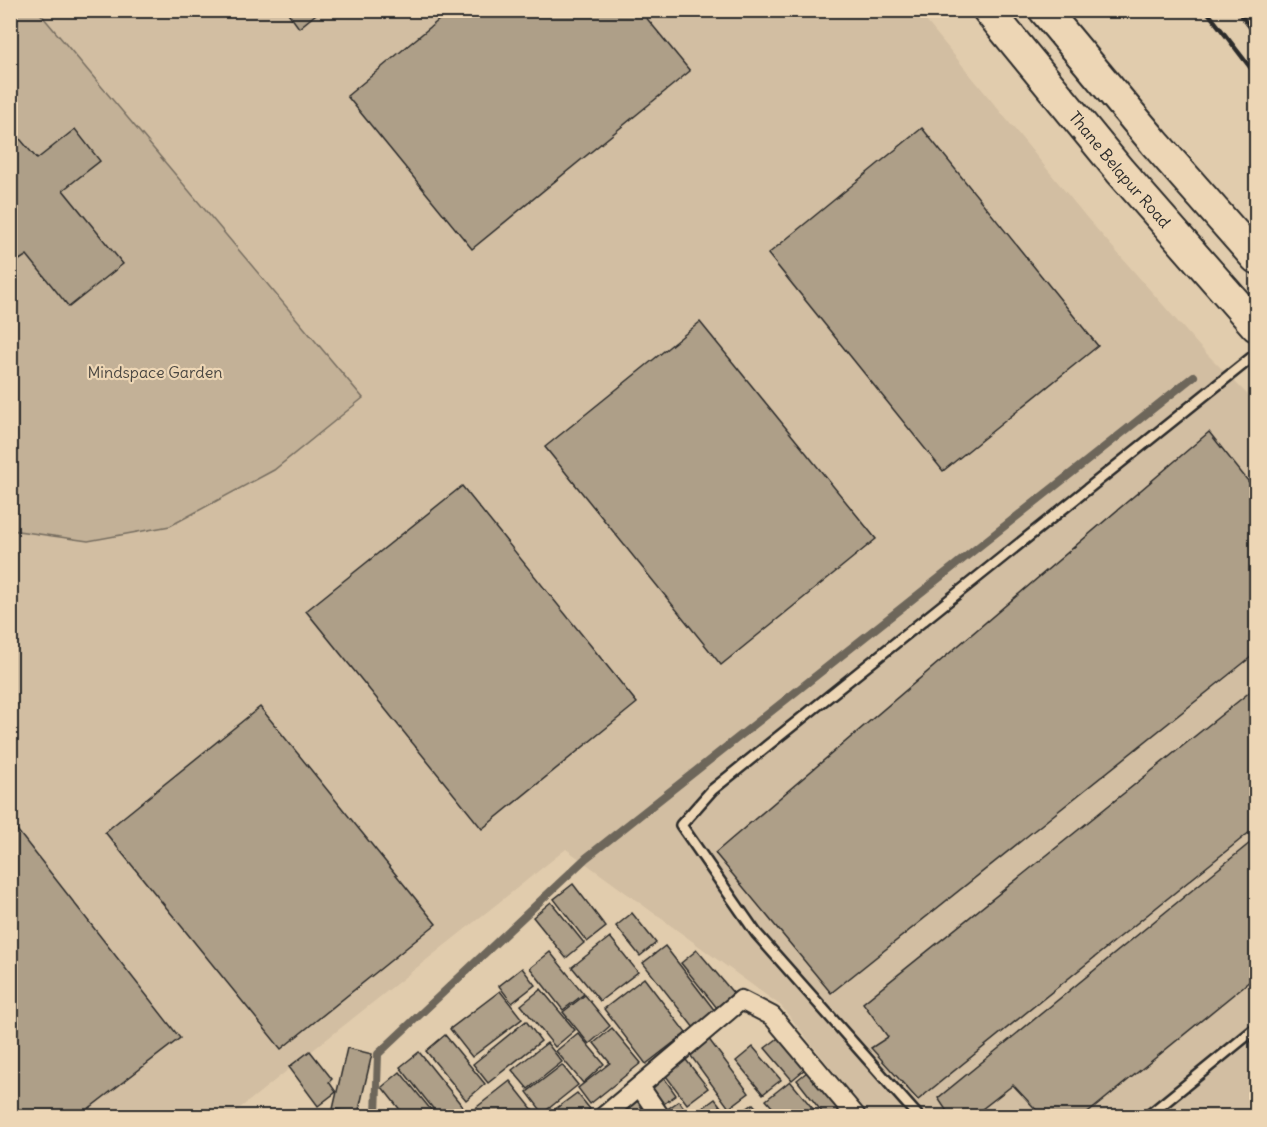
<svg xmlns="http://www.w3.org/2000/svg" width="1267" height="1127" font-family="Delius,sans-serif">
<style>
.built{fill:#d2bea2}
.green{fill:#c3b197;stroke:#776e61;stroke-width:1.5}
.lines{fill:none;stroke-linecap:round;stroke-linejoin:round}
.stream{stroke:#6d665a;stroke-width:8}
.building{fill:#ae9f88;stroke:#2b2b2b;stroke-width:1.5}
.lane-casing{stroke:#2b2b2b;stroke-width:14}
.street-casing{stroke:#2b2b2b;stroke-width:22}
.primary-casing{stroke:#2b2b2b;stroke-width:34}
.lane{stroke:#edd6b5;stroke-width:9}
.street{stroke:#edd6b5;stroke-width:18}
.primary{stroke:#edd6b5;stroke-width:30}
.rail{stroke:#2b2b2b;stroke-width:4.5}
.labels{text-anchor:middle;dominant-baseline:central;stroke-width:4.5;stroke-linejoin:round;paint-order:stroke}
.street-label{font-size:16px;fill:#2b2b2b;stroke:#edd6b5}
.park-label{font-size:16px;fill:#494641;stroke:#edd6b5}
</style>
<rect width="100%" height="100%" fill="#e1ccad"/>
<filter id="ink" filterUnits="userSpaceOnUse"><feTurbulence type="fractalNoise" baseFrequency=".0167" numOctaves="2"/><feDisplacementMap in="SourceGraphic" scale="12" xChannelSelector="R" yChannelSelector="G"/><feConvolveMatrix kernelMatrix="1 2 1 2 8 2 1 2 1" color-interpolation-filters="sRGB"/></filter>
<g filter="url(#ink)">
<!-- built -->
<polygon class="built" points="10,11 918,11 1087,218 1199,346 1256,403 1256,1116 869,1116 781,1006 566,849 230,1116 11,1116"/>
<!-- green -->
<polygon class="green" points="10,11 38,11 363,398 274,470 170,526 88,541 11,530"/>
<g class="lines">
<!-- stream -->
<polyline class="stream" points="376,1116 378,1054 586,858 1194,376"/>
</g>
<!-- building -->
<g class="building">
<polygon points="286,10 321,10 299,28"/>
<polygon points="451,10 640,10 690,71 472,249 347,96"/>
<polygon points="10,127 37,159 75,129 100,161 63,190 123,264 69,307 27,255 10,266"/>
<polygon points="922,128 1098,346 943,471 768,254"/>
<polygon points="700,322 876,539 721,665 545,447"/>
<polygon points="1209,432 1256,491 1256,653 831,993 715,853"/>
<polygon points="462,486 637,703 482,829 306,611"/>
<polygon points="1256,687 1256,827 918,1100 871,1048 888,1037 863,1003"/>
<polygon points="260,707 436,924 281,1049 105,832"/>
<polygon points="10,821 180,1038 79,1116 10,1116"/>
<polygon points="1256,838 1256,976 1084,1116 1042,1116 1013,1085 973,1116 950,1116 938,1098"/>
<polygon points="573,884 606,927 587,942 554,899"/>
<polygon points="551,902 584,943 566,958 533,917"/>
<polygon points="632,913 656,943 640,956 616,926"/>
<polygon points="610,937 638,972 600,1001 572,967"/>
<polygon points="665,946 715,1011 694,1028 643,963"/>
<polygon points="697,950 734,994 717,1008 681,963"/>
<polygon points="550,952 584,994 563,1010 530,968"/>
<polygon points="522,968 535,985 512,1003 499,986"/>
<polygon points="644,978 686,1033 646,1064 604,1009"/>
<polygon points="541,989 575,1030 555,1047 521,1005"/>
<polygon points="500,991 522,1019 472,1057 450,1029"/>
<polygon points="585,995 610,1026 589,1044 563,1012"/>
<polygon points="526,1021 541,1041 488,1083 473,1064"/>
<polygon points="612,1028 641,1063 590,1104 578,1088 610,1063 594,1043"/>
<polygon points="578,1033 604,1064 583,1083 556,1051"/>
<polygon points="785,1033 811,1064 792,1080 765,1048"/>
<polygon points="445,1035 485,1084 466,1100 426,1051"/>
<polygon points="708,1038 749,1093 729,1108 688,1052"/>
<polygon points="547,1043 562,1062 528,1089 512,1070"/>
<polygon points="753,1047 781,1080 763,1094 736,1061"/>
<polygon points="347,1048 372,1054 358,1114 333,1109"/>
<polygon points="310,1051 332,1079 329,1082 336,1092 318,1106 289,1067"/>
<polygon points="419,1052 463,1107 452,1116 439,1116 400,1067"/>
<polygon points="683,1056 708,1088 687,1104 663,1072"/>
<polygon points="562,1065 578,1085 543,1113 527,1092"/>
<polygon points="812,1068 851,1116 825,1116 797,1080"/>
<polygon points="400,1072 436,1116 405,1116 382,1087"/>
<polygon points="662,1075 676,1095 658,1108 644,1088"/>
<polygon points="510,1081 537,1115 478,1116 473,1110"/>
<polygon points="790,1081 819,1116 780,1116 766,1100"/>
<polygon points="577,1093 590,1109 581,1116 546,1116"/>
<polygon points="638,1094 651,1111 644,1116 608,1116"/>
<polygon points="715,1099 728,1116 699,1116 696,1113"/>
<polygon points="679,1101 690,1116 662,1116 660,1114"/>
<polygon points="753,1104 764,1116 737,1116"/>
</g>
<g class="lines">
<defs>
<g id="lane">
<polyline points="918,1116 756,933 681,825 712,790 1256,354"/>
<polyline points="1148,1116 1256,1028"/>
</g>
<g id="street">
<polyline points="640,1087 660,1116"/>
<polyline points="604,1116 741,1000 772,1016 856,1116"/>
</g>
<g id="primary">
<path id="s1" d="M988,10L1120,171L1256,326"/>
<polyline points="1044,10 1154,142 1256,258"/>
</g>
</defs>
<!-- lane casing -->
<use href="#lane" class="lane-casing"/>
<!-- street casing -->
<use href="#street" class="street-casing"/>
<!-- primary casing -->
<use href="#primary" class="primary-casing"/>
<!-- lane -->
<use href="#lane" class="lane"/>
<!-- street -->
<use href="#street" class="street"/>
<!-- primary -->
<use href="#primary" class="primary"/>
<!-- rail -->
<g class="rail">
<polyline points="1206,10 1256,75"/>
<polyline points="1237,10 1256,35"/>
</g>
</g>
</g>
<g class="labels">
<!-- street labels -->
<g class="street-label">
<text stroke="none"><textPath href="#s1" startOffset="207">Thane Belapur Road</textPath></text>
</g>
<!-- park labels -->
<g class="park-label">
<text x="155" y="372">Mindspace Garden</text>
</g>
</g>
<!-- margin -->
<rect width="1267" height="1127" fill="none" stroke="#edd6b5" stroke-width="36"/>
<rect x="18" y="18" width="1231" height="1091" fill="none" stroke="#2b2b2b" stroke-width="2" filter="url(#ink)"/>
</svg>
